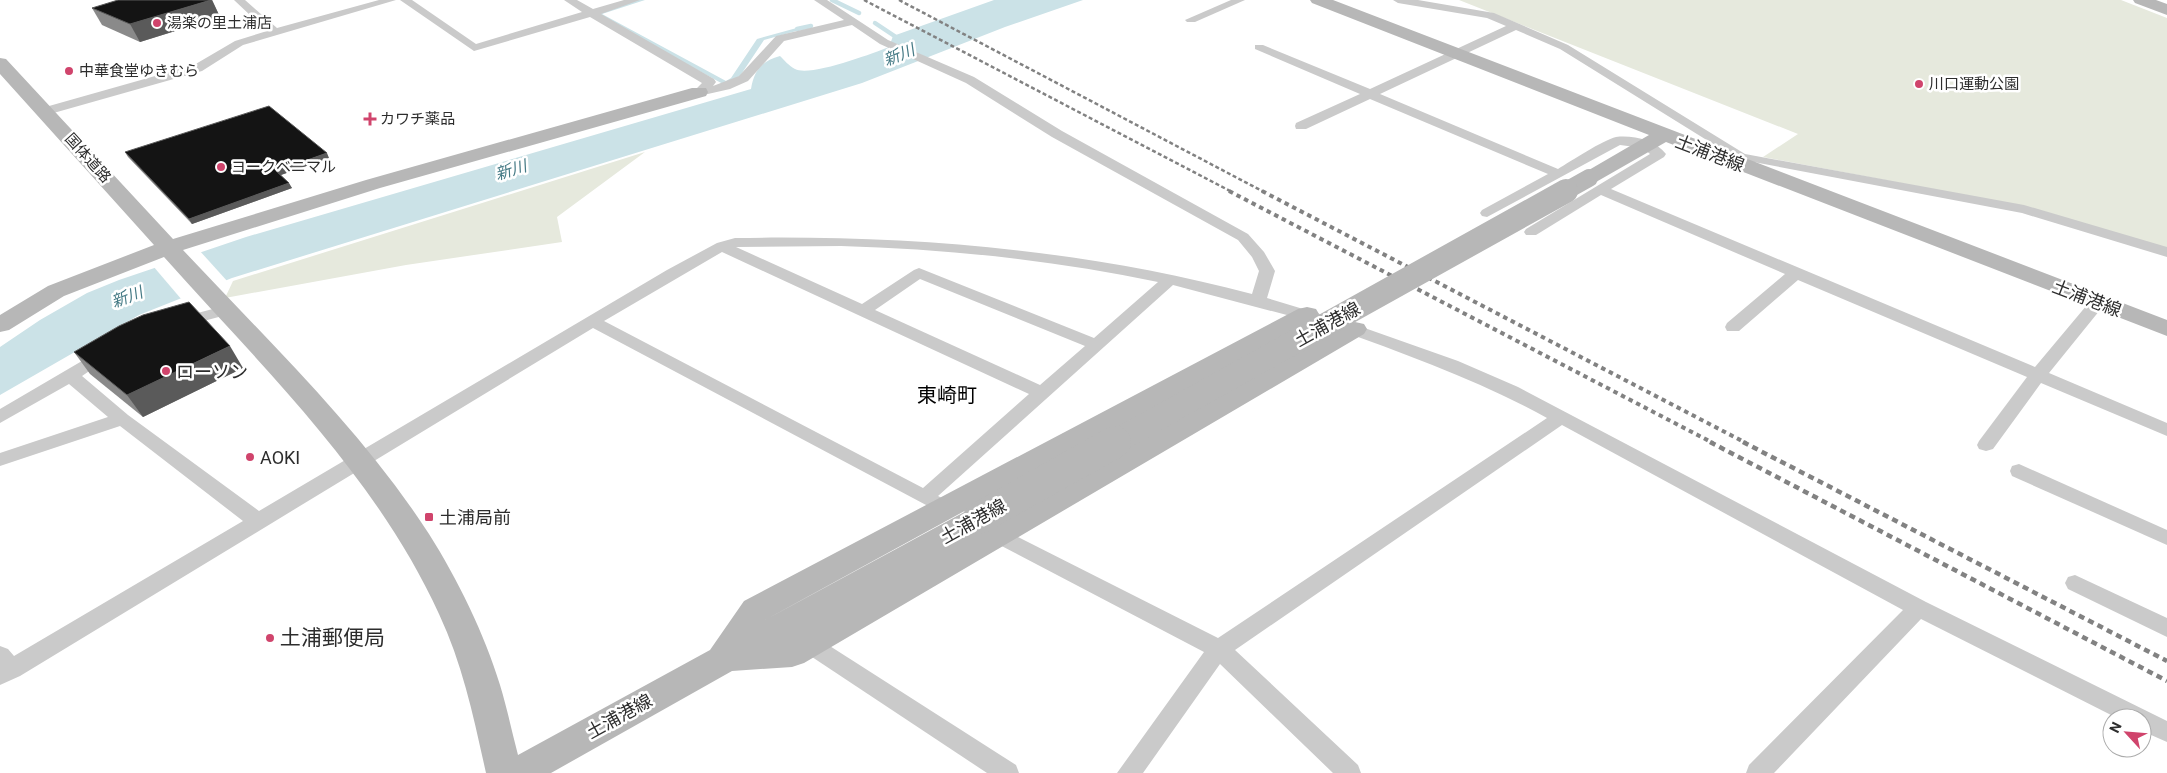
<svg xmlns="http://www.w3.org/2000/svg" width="2167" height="773" font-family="Roboto,'Noto Sans JP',sans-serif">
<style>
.green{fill:#e6e9dd}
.water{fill:#cbe2e7}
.pier{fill:#fff}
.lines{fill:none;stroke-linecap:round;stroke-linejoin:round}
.stream{stroke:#cbe2e7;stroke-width:4.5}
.street{fill:#cacaca;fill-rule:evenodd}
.secondary{fill:#b7b7b7;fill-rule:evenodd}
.rail-far2{stroke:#828282;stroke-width:2.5;stroke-dasharray:4 2.5;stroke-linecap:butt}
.rail-far1{stroke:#828282;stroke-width:4;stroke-dasharray:4.5 4;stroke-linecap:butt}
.rail{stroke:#828282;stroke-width:4.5;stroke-dasharray:6 4.5;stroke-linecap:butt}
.secondary-bridge-far2{stroke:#b7b7b7;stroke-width:18}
.secondary-bridge-far1{stroke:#b7b7b7;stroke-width:24}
.secondary-bridge{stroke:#b7b7b7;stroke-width:32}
.wall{fill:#8a8a8a}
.shaded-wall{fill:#5a5a5a}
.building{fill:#141414;stroke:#5a5a5a}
.poi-dot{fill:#d0446c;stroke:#fff;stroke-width:2}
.labels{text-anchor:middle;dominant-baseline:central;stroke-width:5;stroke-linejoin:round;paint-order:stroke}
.far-poi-label{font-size:15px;fill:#2d2d2d;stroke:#fff;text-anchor:start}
.far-street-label{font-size:15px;fill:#2d2d2d;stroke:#fff}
.far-water-label{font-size:16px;font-style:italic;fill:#457a85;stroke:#fff}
.street-label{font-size:18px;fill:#2d2d2d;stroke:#fff}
.poi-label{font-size:18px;fill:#2d2d2d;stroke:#fff;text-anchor:start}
.quarter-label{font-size:20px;fill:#000;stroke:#fff}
.near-poi-label{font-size:21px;fill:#2d2d2d;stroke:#fff;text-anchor:start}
</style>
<rect width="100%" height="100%" fill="#fff"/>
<!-- green -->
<g class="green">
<polygon points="1459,0 2121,0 2167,18 2167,249 2027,207 1763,157 1798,134"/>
<polygon points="645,152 557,217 562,242 406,265 225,298 233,281"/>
</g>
<!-- water -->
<g class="water">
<polygon points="638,0 645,0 602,14 726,81 731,78 757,39 804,26 807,28 764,40 740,76 723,84 595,14"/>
<path d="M994,0H1083L1005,27L862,83L232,278L139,315L0,395V347L40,320L87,293L119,280L246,237L751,89C754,70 762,61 780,56C784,60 789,66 795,69C810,77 871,54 889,47L893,36Z"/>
</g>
<!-- pier -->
<polygon class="pier" points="199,250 228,282 182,300 153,266"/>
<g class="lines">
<!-- stream -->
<g class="stream">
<polyline points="832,0 859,13"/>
<polyline points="875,23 899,39"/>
<polyline points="797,29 811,26"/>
</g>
<!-- street -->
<g class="street">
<polygon points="234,0 245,0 277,28 379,0 396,0 243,45 202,71 50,114 42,114 40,111 42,108 194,65 235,41 267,31"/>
<path d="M400,0H412L476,44L582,12L564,0H577L593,9L624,0H640L601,14L714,79L716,82L713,86L739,76L776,36L844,20L814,0H827L888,40L974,77L1062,131L1248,234L1264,252L1275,271L1267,298L1323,315L1325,318L1317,323L1173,285L938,496L950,502L953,507L950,512L943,514L593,328L20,676L0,685V646L8,649L14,656L243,521L120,426L0,466V453L108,417L69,384L0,423V409L99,351H111L113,355L82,376L128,415L259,511L667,270L717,243L735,238C910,235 1082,249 1252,294L1259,271L1252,257L1238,240L1052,137L966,83L880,44L852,25L784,41L748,81L730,89L699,96L693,92L702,83L590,17L474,51ZM841,246C948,249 1053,260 1158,282L1094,338L919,268L914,270L862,304L736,247ZM722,252L1029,394L923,488L604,321ZM920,279L1085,346L1040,385L875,310Z"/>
<polygon points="1231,0 1245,0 1195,22 1187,22 1185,20"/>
<path d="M1393,0H1418L1494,13L1568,45L1745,154L2024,205L2167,247V257L2022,213L1743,160L1742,157H1734L1560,49L1516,30L1380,94L1558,169C1571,161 1603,140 1616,137C1633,135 1655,140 1666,154L1664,157L1611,189L2035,367L2092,299H2104L2106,302L2104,305L2049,373L2167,423V436L2041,383L1993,449L1986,451L1979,449L1977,445L1979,441L2027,377L1798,280L1739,331H1727L1725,327L1727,323L1785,274L1601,195L1536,235H1526L1524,232L1526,229L1650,154L1643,148L1620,145L1487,217L1482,216L1480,213L1482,210L1548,174L1370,99L1306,129H1296L1295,126L1296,123L1360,94L1255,49V45H1263L1370,89L1506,26L1487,18L1398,3Z"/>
<polygon points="224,306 230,308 232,311 230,314 181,327 173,322 175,319"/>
<path d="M1342,320L1458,361L1518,387L1926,602L2167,721V742L2142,731V718H2117L1921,619L1774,773H1746L1749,765L1903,610L1562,425L1235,650L1358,765L1361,773H1333L1220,664L1143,773H1117L1204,652L992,541L989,536L992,531L999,529L1006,531L1218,638L1547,418C1480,381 1408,355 1336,329L1334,325L1336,321Z"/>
<polygon points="2019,464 2167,530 2167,545 2012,476 2010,471 2012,466"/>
<polygon points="2075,575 2167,618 2167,637 2068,589 2065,583 2068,577"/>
<polygon points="814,638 822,641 1016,765 1019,773 987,773 806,653 803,647 806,641"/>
</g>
<!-- secondary -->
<g class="secondary">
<polygon points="1310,0 1333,0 2167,320 2167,336 1666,142 1596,182 1589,184 1582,182 1579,178 1582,174 1649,135 1312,3"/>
<polygon points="2133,0 2156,0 2167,4 2167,15 2135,3"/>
<path d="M0,58L6,59L173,239L366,180L692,88H706L708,92L706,96L380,188L183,250C268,341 361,429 429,534C457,578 485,635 500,685C507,708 512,732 518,755L710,650L744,601L1298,309L1307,307L1316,309L1319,314L1316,319L765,620L968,510L979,507L990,510L994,518L990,525L1346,324L1355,322L1364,324L1367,329L1364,334L804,663L792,667L732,671L551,773H486C474,719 463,665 439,614C376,476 264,369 164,257L64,296L9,330L0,332V315L48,286L154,245L0,74Z"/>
</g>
<!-- rail-far2 -->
<g class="rail-far2">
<polyline points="864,0 1232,192"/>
<polyline points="899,0 1264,192"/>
</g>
<!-- rail-far1 -->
<g class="rail-far1">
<polyline points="1229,191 1713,443"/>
<polyline points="1262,191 1746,443"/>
</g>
<!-- rail -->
<g class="rail">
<polyline points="1710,442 2167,681"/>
<polyline points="1743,442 2167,661"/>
</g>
<!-- secondary-bridge-far2 -->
<polyline class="secondary-bridge-far2" points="1564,192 1589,178"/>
<!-- secondary-bridge-far1 -->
<polyline class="secondary-bridge-far1" points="1113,443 1566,191"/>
<!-- secondary-bridge -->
<polyline class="secondary-bridge" points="979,518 1115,442"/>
</g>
<!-- wall -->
<g class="wall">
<polygon points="212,0 220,17 140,42 102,25 92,8"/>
<polygon points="125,152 329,158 281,175 292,188 192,224 128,157"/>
<polygon points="74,352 243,368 143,417 90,374"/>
</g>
<!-- shaded-wall -->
<g class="shaded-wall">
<polygon points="212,0 220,17 140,42 130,24"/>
<polygon points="327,153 329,158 278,176 276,171"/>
<polygon points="289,183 292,188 192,224 189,219"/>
<polygon points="230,346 243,368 143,417 127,395"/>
</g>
<!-- building -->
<g class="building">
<polygon points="118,0 211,0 130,24 92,8"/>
<polygon points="269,106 327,153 276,171 289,183 189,219 125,152"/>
<polygon points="189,302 230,346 127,395 74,352 119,326 143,315"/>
</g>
<!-- markers -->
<g class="poi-dot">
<circle cx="157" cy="23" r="5"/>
<circle cx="69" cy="71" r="5"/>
<circle cx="1919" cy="84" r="5"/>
<path d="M367.5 111.5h5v5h5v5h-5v5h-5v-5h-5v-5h5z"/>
<circle cx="221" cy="167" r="5"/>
<circle cx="166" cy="371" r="5"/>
<circle cx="250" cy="457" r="5"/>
<rect x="424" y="512" width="10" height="10" rx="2.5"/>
<circle cx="270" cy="638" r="5"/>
</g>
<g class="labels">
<!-- far-poi labels -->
<g class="far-poi-label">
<text x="167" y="23">湯楽の里土浦店</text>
<text x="79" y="71">中華食堂ゆきむら</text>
<text x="1929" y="84">川口運動公園</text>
<text x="380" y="119">カワチ薬品</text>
<text x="231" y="167">ヨークベニマル</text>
</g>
<!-- far-street labels -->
<g class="far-street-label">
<text transform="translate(88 158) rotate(48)">国体道路</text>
</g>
<!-- far-water labels -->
<g class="far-water-label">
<text transform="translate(899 55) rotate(-22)">新川</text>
<text transform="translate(511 170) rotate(-17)">新川</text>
<text transform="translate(127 297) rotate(-21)">新川</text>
</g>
<!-- street labels -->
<g class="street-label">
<text transform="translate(1710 153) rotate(21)">土浦港線</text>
<text transform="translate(2087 298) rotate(21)">土浦港線</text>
<text transform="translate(1327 324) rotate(-29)">土浦港線</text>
<text transform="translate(973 521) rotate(-29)">土浦港線</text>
<text transform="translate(619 716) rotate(-29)">土浦港線</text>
</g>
<!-- poi labels -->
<g class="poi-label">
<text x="176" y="371">ローソン</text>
<text x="260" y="457">AOKI</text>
<text x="439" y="517">土浦局前</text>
</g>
<!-- quarter labels -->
<g class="quarter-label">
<text x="947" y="395">東崎町</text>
</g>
<!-- near-poi labels -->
<g class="near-poi-label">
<text x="280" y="638">土浦郵便局</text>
</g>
</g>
<!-- north arrow -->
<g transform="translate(2127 733) rotate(296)"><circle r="24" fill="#ffffff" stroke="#ababab"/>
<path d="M0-4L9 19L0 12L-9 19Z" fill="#d0446c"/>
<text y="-8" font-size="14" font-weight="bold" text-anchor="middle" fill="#2d2d2d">N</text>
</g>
</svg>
